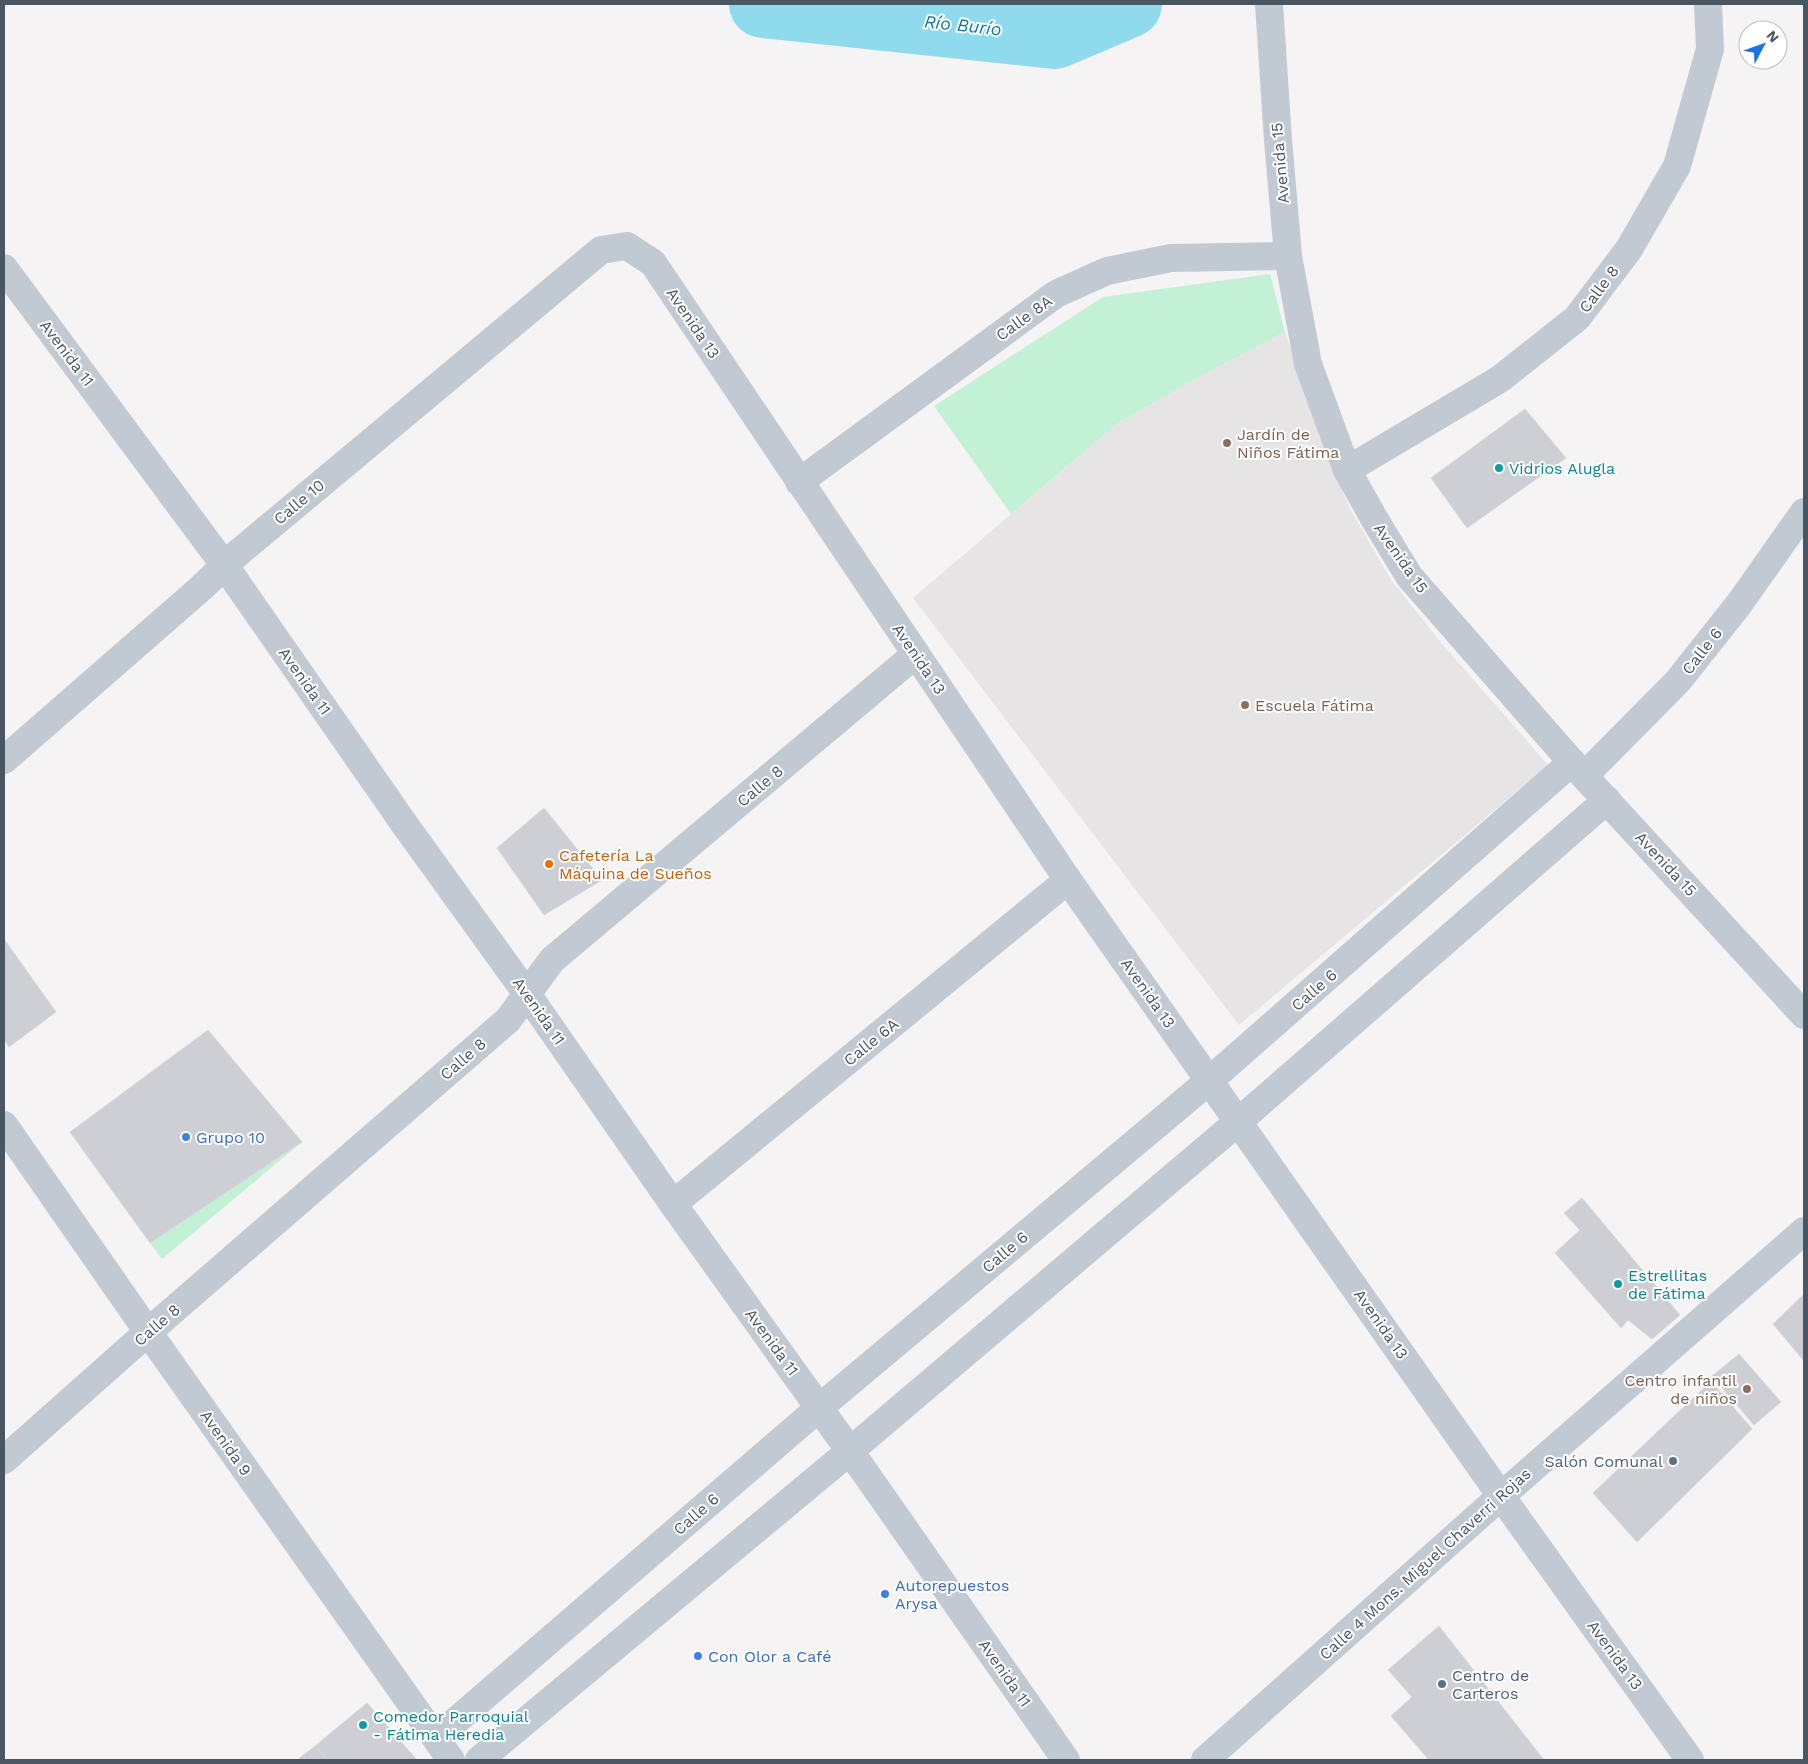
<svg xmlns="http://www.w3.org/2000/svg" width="1808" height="1764" font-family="'Work Sans',sans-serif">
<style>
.education{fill:#e6e4e5}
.green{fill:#c3f1d5}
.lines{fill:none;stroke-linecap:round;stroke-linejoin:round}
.river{stroke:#90daee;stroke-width:68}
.building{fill:#cdcfd5;stroke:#d7d9de}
.minor{stroke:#c1cad2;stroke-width:28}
.tertiary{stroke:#c1cad2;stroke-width:28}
.education-dot{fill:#8d6e63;stroke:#fff;stroke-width:2}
.culture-dot{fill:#0f9aa8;stroke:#fff;stroke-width:2}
.food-dot{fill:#e8710a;stroke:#fff;stroke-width:2}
.shop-dot{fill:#3f7fe0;stroke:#fff;stroke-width:2}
.service-dot{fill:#5c6f8a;stroke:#fff;stroke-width:2}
.labels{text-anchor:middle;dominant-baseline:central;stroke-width:4;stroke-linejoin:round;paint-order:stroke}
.street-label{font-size:16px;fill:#4a5661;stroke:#fff}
.education-label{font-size:16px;fill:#785e54;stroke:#fff;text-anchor:start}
.culture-label{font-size:16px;fill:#0d838f;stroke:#fff;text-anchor:start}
.food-label{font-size:16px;fill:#c56008;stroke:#fff;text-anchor:start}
.shop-label{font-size:16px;fill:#366cbe;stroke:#fff;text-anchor:start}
.service-label{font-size:16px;fill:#4e5e75;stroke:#fff;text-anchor:end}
.water-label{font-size:18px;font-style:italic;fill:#0c7c9b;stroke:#fff}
</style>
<rect width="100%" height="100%" fill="#f5f3f3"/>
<!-- education -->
<polygon class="education" points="1285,332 1322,441 1350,509 1391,580 1443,645 1548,765 1239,1025 913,598 1118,423 1197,378"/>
<!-- green -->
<g class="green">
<polygon points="1270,274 1285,332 1197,378 1118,423 1011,514 934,406 1103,297"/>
<polygon points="302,1142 162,1259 150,1243"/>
</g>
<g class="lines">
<!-- river -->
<polyline class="river" points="763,4 1055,35 1128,4"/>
</g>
<!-- building -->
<g class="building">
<polygon points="1525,409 1566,458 1467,528 1431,478"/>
<polygon points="544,808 602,880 544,915 497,848"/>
<polygon points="4,939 56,1012 9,1047 4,1039"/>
<polygon points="208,1030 302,1142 150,1243 70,1132"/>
<polygon points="1582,1198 1680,1315 1652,1339 1628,1320 1621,1328 1555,1253 1580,1230 1564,1213"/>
<polygon points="1804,1294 1804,1361 1773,1324"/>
<polygon points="1739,1354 1781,1402 1754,1425 1712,1376"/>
<polygon points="1711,1381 1752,1429 1637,1542 1593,1493"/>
<polygon points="1439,1626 1544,1760 1429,1760 1391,1716 1412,1697 1388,1670"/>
<polygon points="367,1703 417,1760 328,1760 315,1746"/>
<polygon points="315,1746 328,1760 297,1760"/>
</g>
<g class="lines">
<!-- minor -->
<g class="minor">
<polyline points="1269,4 1278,140 1288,256 1308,364 1347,470 1375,520 1409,576 1584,776 1804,1015"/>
<polyline points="4,268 225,566 405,825 527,994 673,1204 850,1451 1066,1760"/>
<polyline points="1347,470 1500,379 1577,318 1629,249 1677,166 1710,49 1708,4"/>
<polyline points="799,482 1056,294 1107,271 1171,258 1288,256"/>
<polyline points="4,760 200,589 237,554 601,250 627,246 653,263 1068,880 1501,1496 1690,1760"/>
<polyline points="1584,776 1678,681 1739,604 1804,512"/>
<polyline points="673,1204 1068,880"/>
<polyline points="4,1460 148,1332 508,1020 552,960 916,654"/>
<polyline points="436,1738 819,1408 1210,1080 1572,762"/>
<polyline points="479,1760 850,1451 1239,1121 1607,800"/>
<polyline points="1205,1760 1501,1496 1804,1231"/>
</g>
<!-- tertiary -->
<polyline class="tertiary" points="4,1125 148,1332 451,1760"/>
</g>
<!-- markers -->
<g class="education-dot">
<circle cx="1227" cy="443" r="5"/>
<circle cx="1245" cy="705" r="5"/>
<circle cx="1747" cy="1389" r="5"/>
</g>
<g class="culture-dot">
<circle cx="1499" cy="468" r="5"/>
<circle cx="1618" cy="1284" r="5"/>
<circle cx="363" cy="1725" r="5"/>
</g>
<circle class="food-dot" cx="549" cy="864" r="5"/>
<g class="shop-dot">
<circle cx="186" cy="1137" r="5"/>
<circle cx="885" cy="1594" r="5"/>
<circle cx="698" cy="1656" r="5"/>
</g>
<g class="service-dot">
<circle cx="1673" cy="1461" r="5"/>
<circle cx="1442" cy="1684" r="5"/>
</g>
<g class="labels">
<!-- street labels -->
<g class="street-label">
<text transform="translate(1280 163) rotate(-95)">Avenida 15</text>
<text transform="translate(1599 289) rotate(-53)">Calle 8</text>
<text transform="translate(1024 318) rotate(-36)">Calle 8A</text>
<text transform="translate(693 323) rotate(56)">Avenida 13</text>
<text transform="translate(67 353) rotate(53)">Avenida 11</text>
<text transform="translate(299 502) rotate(-40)">Calle 10</text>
<text transform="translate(1401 558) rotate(55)">Avenida 15</text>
<text transform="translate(1702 651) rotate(-52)">Calle 6</text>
<text transform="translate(919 659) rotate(56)">Avenida 13</text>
<text transform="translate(305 681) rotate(55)">Avenida 11</text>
<text transform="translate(760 786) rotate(-40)">Calle 8</text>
<text transform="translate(1666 864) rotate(47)">Avenida 15</text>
<text transform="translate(1314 990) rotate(-41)">Calle 6</text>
<text transform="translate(1148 993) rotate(55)">Avenida 13</text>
<text transform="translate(539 1011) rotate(55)">Avenida 11</text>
<text transform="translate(871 1042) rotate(-39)">Calle 6A</text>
<text transform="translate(463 1059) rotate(-41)">Calle 8</text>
<text transform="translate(1005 1252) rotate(-40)">Calle 6</text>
<text transform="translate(1381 1324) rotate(55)">Avenida 13</text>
<text transform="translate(157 1325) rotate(-41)">Calle 8</text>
<text transform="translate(772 1342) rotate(54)">Avenida 11</text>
<text transform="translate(226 1443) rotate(55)">Avenida 9</text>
<text transform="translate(696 1514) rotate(-41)">Calle 6</text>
<text transform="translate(1425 1564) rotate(-42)">Calle 4 Mons. Miguel Chaverri Rojas</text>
<text transform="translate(1615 1655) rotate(54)">Avenida 13</text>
<text transform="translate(1005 1673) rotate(55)">Avenida 11</text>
</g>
<!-- education labels -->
<g class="education-label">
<text x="1237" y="434">Jardín de<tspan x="1237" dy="18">Niños Fátima</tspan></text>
<text x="1255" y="705">Escuela Fátima</text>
<text x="1737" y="1380" text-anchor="end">Centro infantil<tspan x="1737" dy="18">de niños</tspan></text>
</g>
<!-- culture labels -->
<g class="culture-label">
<text x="1509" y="468">Vidrios Alugla</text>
<text x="1628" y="1275">Estrellitas<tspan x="1628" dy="18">de Fátima</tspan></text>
<text x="373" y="1716">Comedor Parroquial<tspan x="373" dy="18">- Fátima Heredia</tspan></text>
</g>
<!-- food labels -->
<g class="food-label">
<text x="559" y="855">Cafetería La<tspan x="559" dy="18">Máquina de Sueños</tspan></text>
</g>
<!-- shop labels -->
<g class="shop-label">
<text x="196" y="1137">Grupo 10</text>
<text x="895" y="1585">Autorepuestos<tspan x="895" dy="18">Arysa</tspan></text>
<text x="708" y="1656">Con Olor a Café</text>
</g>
<!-- service labels -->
<g class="service-label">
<text x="1663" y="1461">Salón Comunal</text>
<text x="1452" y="1675" text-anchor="start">Centro de<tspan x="1452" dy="18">Carteros</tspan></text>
</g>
<!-- water labels -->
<g class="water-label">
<text transform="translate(963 25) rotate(6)">Río Burío</text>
</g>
</g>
<!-- border -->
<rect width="1808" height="1764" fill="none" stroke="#4a5661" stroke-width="10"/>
<!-- north arrow -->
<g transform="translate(1763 45) rotate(49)"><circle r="24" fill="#ffffff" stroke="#b7bbc0"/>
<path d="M0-4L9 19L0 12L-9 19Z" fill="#1a73e8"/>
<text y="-8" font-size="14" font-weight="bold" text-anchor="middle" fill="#4a5661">N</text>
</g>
</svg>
